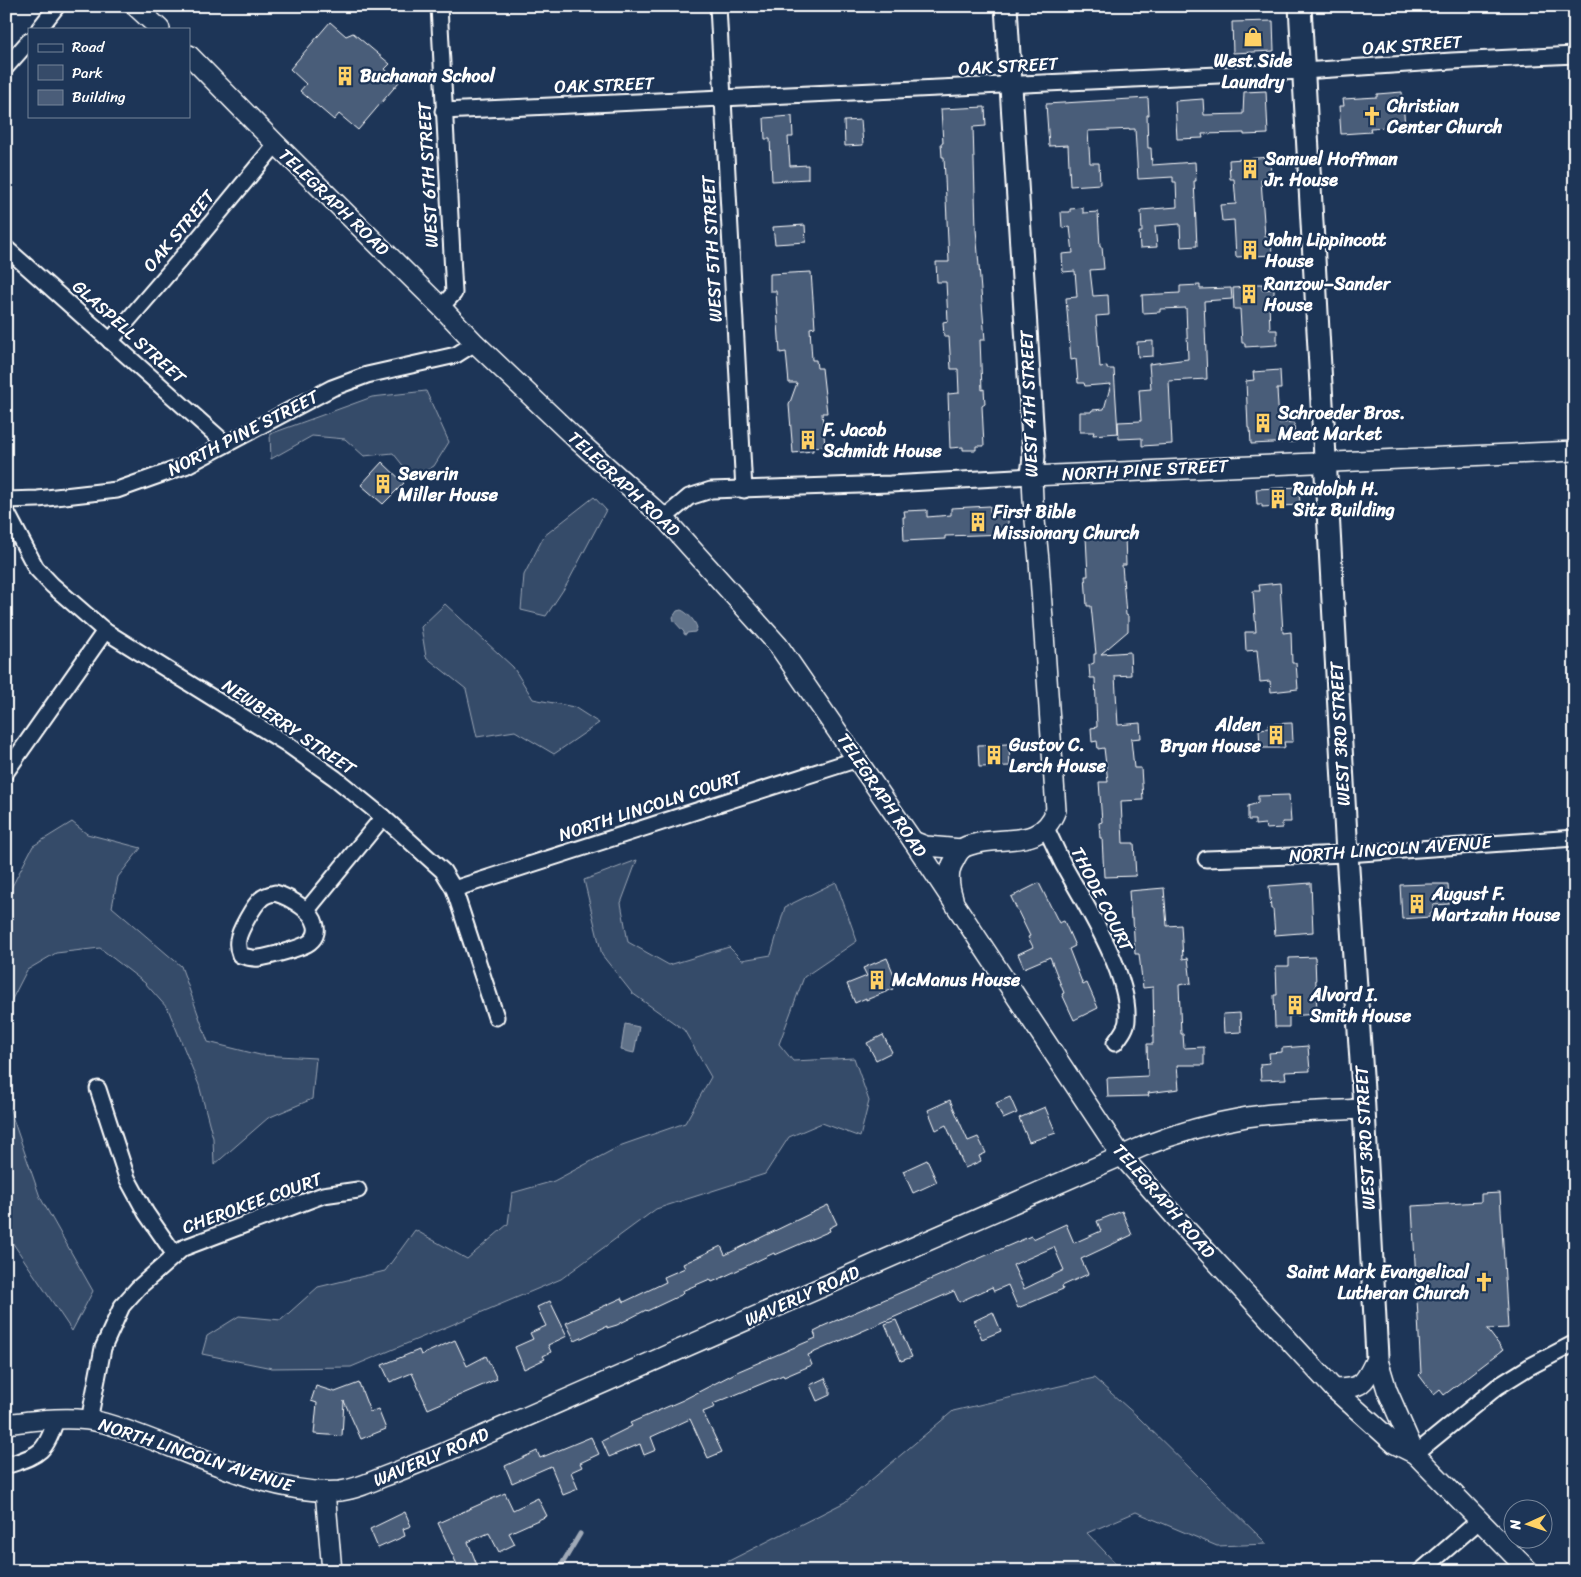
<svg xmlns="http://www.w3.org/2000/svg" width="1581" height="1577" font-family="Sriracha,sans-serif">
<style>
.green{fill:#364b69;stroke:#9aa5b4}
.water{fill:#617289;stroke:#a0aab8}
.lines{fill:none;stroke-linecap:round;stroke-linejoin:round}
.stream{stroke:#a0aab8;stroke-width:5}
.building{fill:#4a5d79;stroke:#fff;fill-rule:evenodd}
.minor-casing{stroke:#fff;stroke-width:19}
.tertiary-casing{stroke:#fff;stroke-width:22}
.secondary-casing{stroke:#fff;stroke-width:25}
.minor{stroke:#1d3557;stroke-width:15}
.tertiary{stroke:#1d3557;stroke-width:19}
.secondary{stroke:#1d3557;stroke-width:21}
.labels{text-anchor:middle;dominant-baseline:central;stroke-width:4.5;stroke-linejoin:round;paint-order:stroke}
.street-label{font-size:18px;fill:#fff;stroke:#1d3557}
.poi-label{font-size:18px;font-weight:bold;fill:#fff;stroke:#1d3557;text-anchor:start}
</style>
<rect width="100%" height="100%" fill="#1d3557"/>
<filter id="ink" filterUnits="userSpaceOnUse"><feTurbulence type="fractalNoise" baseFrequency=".02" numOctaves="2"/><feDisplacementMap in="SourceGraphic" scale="10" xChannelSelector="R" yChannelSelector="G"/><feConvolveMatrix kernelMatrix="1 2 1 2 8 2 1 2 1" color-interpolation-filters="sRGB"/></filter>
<g filter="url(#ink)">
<!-- green -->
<g class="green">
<polygon points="426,391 449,442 434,466 413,478 393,453 364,456 345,439 312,436 271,459 270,434 372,397"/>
<polygon points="594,497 606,510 567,584 546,616 521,610 524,575 544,536"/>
<polygon points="445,604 513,667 533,699 574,707 599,723 554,754 515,731 477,737 466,689 426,657 421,627"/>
<polygon points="72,822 87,834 141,848 118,877 112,907 181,966 208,1042 260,1055 316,1058 312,1099 268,1118 214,1165 213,1138 199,1085 168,1009 145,983 100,948 56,953 27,970 6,1011 6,898 33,846"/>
<polygon points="637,860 621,903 628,942 669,965 729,947 742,960 771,955 785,907 836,882 857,941 804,977 779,1044 793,1061 854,1058 869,1101 860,1137 822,1123 789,1137 765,1174 656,1209 561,1279 351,1367 272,1368 202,1354 207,1336 239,1316 281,1320 318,1287 385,1271 415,1230 467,1259 508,1224 512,1193 554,1181 622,1145 685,1123 711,1077 684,1030 632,993 602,955 584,880"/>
<polygon points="6,1091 9,1107 40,1197 93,1291 72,1331 6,1233"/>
<polygon points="1094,1378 1137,1416 1267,1544 1217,1546 1136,1512 1087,1533 1123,1571 685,1571 723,1564 845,1502 953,1411"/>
</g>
<!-- water -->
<g class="water">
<path d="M681,610C687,612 696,622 697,628L695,632L687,633L686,635L684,634V632L674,621L673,617L677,611Z"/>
<polygon points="625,1024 639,1027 634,1053 621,1050"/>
</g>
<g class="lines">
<!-- stream -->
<polyline class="stream" points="561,1571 562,1564 580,1534"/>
</g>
<!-- building -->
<g class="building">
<polygon points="1273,21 1274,51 1233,53 1232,22"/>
<polygon points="330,22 346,36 353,33 390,64 385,69 399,82 358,130 339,114 334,120 300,91 306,84 290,69"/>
<polygon points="1266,91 1268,134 1244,135 1244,133 1202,134 1203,138 1177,139 1175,101 1203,99 1204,115 1243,114 1244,92"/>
<polygon points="1402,92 1405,126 1370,128 1371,132 1341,134 1339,106 1344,106 1343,99 1377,97 1377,94"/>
<polygon points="1148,98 1149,115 1147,115 1148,148 1151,148 1152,165 1195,162 1196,181 1194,181 1197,246 1181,247 1180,224 1155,226 1157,247 1140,248 1139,232 1142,232 1141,210 1177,207 1176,182 1173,182 1173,177 1138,179 1135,129 1088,131 1090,163 1099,163 1100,184 1070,186 1068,145 1049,146 1046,104"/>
<polygon points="985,107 986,126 973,127 976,229 985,340 980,340 982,390 984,389 985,404 982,406 984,446 976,446 976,450 963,450 963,447 950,448 948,394 959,393 958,369 951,369 949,337 944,337 943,322 948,321 946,282 937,282 936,262 949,262 944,157 942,157 941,143 943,143 941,109"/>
<polygon points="792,116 793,137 788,137 790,166 808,165 808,179 772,181 770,139 765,139 764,118"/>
<polygon points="861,120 863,145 845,146 844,121"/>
<polygon points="1270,157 1271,179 1261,180 1265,236 1271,236 1272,255 1236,257 1234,220 1222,221 1220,205 1236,204 1234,179 1230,179 1229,160"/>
<polygon points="1083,208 1083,213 1098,212 1100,247 1102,247 1104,269 1090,270 1093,296 1108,295 1109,315 1096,316 1100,367 1107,366 1107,369 1114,369 1118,433 1093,435 1094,432 1080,432 1080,412 1091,412 1092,410 1104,409 1111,384 1085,386 1084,383 1078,383 1076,359 1071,360 1066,298 1077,297 1075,271 1063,272 1062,254 1073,253 1070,227 1062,228 1061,212 1070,212 1070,209"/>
<polygon points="805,225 806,242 775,244 773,227"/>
<polygon points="811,272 815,327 810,328 812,360 816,360 817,368 822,368 827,413 822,413 825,446 813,447 813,451 793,453 789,405 797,383 789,383 786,352 780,353 776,291 770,291 770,274"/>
<polygon points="1247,284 1262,284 1262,290 1274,289 1274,303 1269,303 1270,330 1277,330 1277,345 1245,347 1245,343 1242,343 1240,309 1234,309 1233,288 1247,287"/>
<polygon points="1200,285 1200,289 1231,288 1232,299 1204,301 1207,379 1169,381 1172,444 1142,446 1142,438 1119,439 1118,422 1141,421 1139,390 1151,389 1149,364 1188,359 1186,308 1160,309 1160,312 1143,313 1142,295 1180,293 1180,286"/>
<polygon points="1153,341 1153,356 1138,357 1137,342"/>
<polygon points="1280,370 1281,389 1277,389 1279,423 1294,422 1295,442 1251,444 1250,428 1248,428 1246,381 1254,380 1253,372"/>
<polygon points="382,462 404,483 383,504 361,485"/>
<polygon points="1299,487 1300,505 1262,507 1262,504 1257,504 1256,489"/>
<polygon points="990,506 990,512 1008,511 1008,534 945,536 945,539 904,541 903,517 905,517 904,511 927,510 927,517 951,515 951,508"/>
<polygon points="1125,536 1126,565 1122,565 1126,615 1128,616 1128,631 1101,654 1130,652 1131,675 1115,676 1118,725 1140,723 1141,738 1131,739 1134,768 1141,768 1143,800 1121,801 1123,843 1134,843 1136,876 1104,877 1102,838 1100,838 1099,823 1102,822 1099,782 1108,782 1104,748 1098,749 1097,741 1092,742 1091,728 1097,727 1095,678 1090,678 1089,665 1094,663 1094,654 1096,654 1091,606 1087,606 1085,576 1088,576 1086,537"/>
<polygon points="1280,583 1283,633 1291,632 1292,663 1296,663 1298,689 1271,692 1270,681 1260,682 1257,650 1246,651 1245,632 1256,632 1253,591 1260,591 1259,585"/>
<polygon points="1292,723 1293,742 1284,742 1285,747 1283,748 1260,748 1259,729 1269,728 1269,724"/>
<polygon points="1009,744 1010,766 979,767 978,745"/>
<polygon points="1289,795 1291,822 1282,822 1282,828 1266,829 1265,824 1255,825 1255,820 1248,820 1248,806 1258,803 1258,796"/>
<polygon points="1039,883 1059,923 1064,921 1075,946 1069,949 1083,985 1087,983 1098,1008 1074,1020 1062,994 1064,993 1050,957 1024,968 1018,954 1033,947 1028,937 1030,936 1011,897"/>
<polygon points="1311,883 1313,932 1275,935 1273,909 1271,909 1269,886"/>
<polygon points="1428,884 1448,884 1449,904 1433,905 1433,913 1430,913 1430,917 1402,919 1400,885"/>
<polygon points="1164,888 1167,926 1181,925 1183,959 1188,958 1191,983 1179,985 1181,1034 1183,1034 1184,1048 1204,1047 1204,1065 1177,1065 1179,1089 1148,1093 1149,1096 1108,1097 1107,1078 1148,1076 1147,1044 1153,1044 1153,1035 1154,1035 1153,987 1143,988 1139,954 1135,954 1133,919 1131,919 1129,891"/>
<polygon points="1315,957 1317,1014 1289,1016 1289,1027 1275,1027 1274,995 1277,995 1276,966 1289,966 1289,958"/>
<polygon points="887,958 898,984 892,986 893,989 866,1000 866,998 855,1003 847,984 867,976 863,968"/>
<polygon points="1240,1013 1241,1032 1224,1033 1223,1014"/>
<polygon points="883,1035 892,1052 876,1060 867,1043"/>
<polygon points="1308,1046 1310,1071 1285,1072 1286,1079 1261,1080 1260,1064 1270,1063 1269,1053 1282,1052 1282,1048"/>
<polygon points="1010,1097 1017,1113 1003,1119 996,1103"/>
<polygon points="950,1100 968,1141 978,1137 986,1153 979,1156 981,1161 965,1168 946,1125 936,1130 928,1110"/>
<polygon points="1045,1107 1056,1133 1029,1142 1019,1118"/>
<polygon points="927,1160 937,1182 913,1193 903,1171"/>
<polygon points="1500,1193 1508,1328 1487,1329 1503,1350 1444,1395 1440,1390 1434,1395 1419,1375 1421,1373 1412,1206 1481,1202 1481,1194"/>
<polygon points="828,1205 837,1224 829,1228 830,1231 775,1255 774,1253 719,1279 712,1282 710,1279 682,1291 683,1293 681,1295 647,1311 646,1310 617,1325 607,1328 607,1326 575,1341 566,1323 622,1298 624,1302 666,1282 664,1277 685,1268 683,1264 721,1246 725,1255"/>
<path d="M1122,1211L1132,1235L1081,1259L1088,1274L1062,1286L1063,1289L1018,1308L1008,1285L994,1291L992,1287L959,1302L954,1291L808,1355L812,1365L784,1377L783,1375L713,1404L715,1407L703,1412L722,1452L708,1458L690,1419L651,1437L656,1450L644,1455L640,1444L609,1457L602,1441L632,1426L630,1423L683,1400L739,1371L816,1338L814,1332L822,1328L821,1327L1031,1236L1033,1239L1066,1224L1074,1243L1101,1231L1097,1221ZM1054,1247L1064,1270L1024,1289L1013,1265Z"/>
<polygon points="550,1301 567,1336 548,1345 551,1352 543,1356 545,1359 524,1369 515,1347 533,1339 530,1333 546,1326 537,1307"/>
<polygon points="993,1312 1001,1331 982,1339 974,1321"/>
<polygon points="896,1320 912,1357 901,1361 885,1324"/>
<polygon points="455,1340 467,1366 486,1356 497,1379 428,1409 412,1373 390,1382 382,1365 419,1350 421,1355"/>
<polygon points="825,1378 830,1389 830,1395 817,1401 810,1385"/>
<polygon points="359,1383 370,1412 378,1409 386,1429 361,1439 344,1401 342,1436 314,1434 317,1403 311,1401 316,1386 335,1392"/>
<polygon points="591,1437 599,1454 580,1463 582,1467 571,1472 578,1489 563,1495 551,1466 512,1483 505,1466 537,1451 540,1458"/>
<polygon points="505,1493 513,1510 538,1498 547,1516 509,1533 515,1544 499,1552 489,1533 468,1542 477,1565 464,1571 460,1571 438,1523"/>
<polygon points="405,1512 411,1526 403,1529 405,1536 378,1548 370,1529"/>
</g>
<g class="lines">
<defs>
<g id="minor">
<polyline points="439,6 454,293 441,307"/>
<polyline points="718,6 744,490"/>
<polyline points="39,29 57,6"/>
<polyline points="6,67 29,41"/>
<polyline points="443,111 1303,71 1452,61 1575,55"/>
<polyline points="6,248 226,444"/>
<polyline points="110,341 197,240 276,144"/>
<polyline points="6,500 38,499 117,490 185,466 332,388 367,375 456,355 475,343"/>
<polyline points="6,511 36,568 52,585 105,631 287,744 335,778 383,817 443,871 454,889 496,1017"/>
<polyline points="664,518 689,497 711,490 890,484 1032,476"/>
<polyline points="6,772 105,631"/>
<path d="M1046,828C1052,841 1058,854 1064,866C1086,906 1130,974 1127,1020C1127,1028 1119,1037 1115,1043"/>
<polyline points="1206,859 1347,854 1575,838"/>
<polyline points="454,889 858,759"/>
<path d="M275,893C286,896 294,901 302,907C315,916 324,934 307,944C300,948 268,957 259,958C252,959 246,957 240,955C238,950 237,946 238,940C239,931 254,905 261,899C265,895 270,894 275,893Z"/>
<polyline points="307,910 383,817"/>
<polyline points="98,1089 127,1178 146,1213 175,1255"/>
<polyline points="89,1421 103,1348 122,1306 138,1288 183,1248 323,1195 358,1190"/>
<polyline points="1415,1454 1497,1387 1529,1367 1575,1343"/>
<path d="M6,1466C40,1454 44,1455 56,1420"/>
<polyline points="1421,1571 1480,1520"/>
</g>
<g id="tertiary">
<polyline points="135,6 160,29"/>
<polyline points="189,55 276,144 441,307 475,343 575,438 664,518 778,645 913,841 1121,1155 1184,1227 1334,1389 1395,1444 1415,1454 1529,1571"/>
<polyline points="913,841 926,846 962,849"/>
<path d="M953,898C949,886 947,872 954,861C956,857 959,851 963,848C966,846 970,845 974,844C1005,835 1041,850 1056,810L1039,561L1033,500L1032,476L1575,451"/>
<polyline points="1377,1357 1387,1390 1415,1454"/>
<path d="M1334,1389C1365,1388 1364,1383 1377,1357"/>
<path d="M6,1424C36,1420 75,1415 104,1423C176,1443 264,1497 340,1491C355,1489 369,1483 383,1477C402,1470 421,1462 439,1455L1144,1146C1177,1133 1212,1123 1247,1117C1285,1111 1324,1111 1363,1109"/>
<polyline points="325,1491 332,1571"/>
</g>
<g id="secondary">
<polyline points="1006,6 1034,456 1032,476"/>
<polyline points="1300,6 1347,854 1363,1090 1377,1357"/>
</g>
</defs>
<!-- minor casing -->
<use href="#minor" class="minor-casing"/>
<!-- tertiary casing -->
<use href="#tertiary" class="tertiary-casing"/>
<!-- secondary casing -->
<use href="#secondary" class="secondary-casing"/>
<!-- minor -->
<use href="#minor" class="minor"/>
<!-- tertiary -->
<use href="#tertiary" class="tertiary"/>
<!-- secondary -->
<use href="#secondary" class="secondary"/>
</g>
</g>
<!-- icons -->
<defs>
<symbol id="shop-bare" viewBox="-9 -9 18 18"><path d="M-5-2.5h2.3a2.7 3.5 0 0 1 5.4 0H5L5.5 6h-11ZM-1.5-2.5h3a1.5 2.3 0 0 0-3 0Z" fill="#ffd166" stroke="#1d3557" stroke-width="2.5" paint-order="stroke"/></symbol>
<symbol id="building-bare" viewBox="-9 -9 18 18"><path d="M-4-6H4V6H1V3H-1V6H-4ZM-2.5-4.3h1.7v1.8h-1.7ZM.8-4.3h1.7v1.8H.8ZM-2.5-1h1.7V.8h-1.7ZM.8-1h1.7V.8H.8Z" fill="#ffd166" stroke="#1d3557" stroke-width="2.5" paint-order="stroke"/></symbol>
<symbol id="church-bare" viewBox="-9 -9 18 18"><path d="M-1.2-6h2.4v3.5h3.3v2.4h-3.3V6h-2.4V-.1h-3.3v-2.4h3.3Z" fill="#ffd166" stroke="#1d3557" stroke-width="2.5" paint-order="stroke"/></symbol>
</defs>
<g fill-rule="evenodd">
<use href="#shop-bare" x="1239" y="23" width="28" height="28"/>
<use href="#building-bare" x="331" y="62" width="28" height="28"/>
<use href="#church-bare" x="1358" y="102" width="28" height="28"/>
<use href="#building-bare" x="1236" y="155" width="28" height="28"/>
<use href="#building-bare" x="1236" y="236" width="28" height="28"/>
<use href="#building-bare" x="1235" y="280" width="28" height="28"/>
<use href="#building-bare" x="1249" y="409" width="28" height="28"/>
<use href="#building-bare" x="794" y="426" width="28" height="28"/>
<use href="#building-bare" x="369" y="470" width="28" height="28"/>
<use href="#building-bare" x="1264" y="485" width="28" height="28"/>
<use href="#building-bare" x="964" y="508" width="28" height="28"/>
<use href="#building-bare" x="1262" y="721" width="28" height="28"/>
<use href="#building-bare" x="980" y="741" width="28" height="28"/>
<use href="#building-bare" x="1403" y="890" width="28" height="28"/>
<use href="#building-bare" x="863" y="966" width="28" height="28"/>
<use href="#building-bare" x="1281" y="991" width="28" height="28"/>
<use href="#church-bare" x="1470" y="1268" width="28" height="28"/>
</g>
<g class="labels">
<!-- street labels -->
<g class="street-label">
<text transform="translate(1412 45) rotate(-4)">OAK STREET</text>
<text transform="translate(1008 66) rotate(-3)">OAK STREET</text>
<text transform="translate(604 85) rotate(-2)">OAK STREET</text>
<text transform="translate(428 175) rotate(-93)">WEST 6TH STREET</text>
<text transform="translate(334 202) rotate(44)">TELEGRAPH ROAD</text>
<text transform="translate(179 231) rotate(-50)">OAK STREET</text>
<text transform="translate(712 249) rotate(-93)">WEST 5TH STREET</text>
<text transform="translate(129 332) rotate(42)">GLASPELL STREET</text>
<text transform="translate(1029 404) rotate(-92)">WEST 4TH STREET</text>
<text transform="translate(243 433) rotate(-27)">NORTH PINE STREET</text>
<text transform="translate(1145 470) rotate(-3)">NORTH PINE STREET</text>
<text transform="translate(624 484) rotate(43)">TELEGRAPH ROAD</text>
<text transform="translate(289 727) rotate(34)">NEWBERRY STREET</text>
<text transform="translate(1340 734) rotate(-93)">WEST 3RD STREET</text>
<text transform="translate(882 795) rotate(56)">TELEGRAPH ROAD</text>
<text transform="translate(650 806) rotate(-18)">NORTH LINCOLN COURT</text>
<text transform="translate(1390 849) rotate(-4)">NORTH LINCOLN AVENUE</text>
<text transform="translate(1102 899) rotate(63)">THODE COURT</text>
<text transform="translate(1365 1138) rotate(-93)">WEST 3RD STREET</text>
<text transform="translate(1164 1201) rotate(49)">TELEGRAPH ROAD</text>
<text transform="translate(252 1203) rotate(-20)">CHEROKEE COURT</text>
<text transform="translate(802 1296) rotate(-24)">WAVERLY ROAD</text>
<text transform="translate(196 1455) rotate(18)">NORTH LINCOLN AVENUE</text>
<text transform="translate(431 1457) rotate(-23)">WAVERLY ROAD</text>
</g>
<!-- poi labels -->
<g class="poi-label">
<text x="1253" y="61" text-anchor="middle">West Side<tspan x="1253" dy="21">Laundry</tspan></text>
<text x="360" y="76">Buchanan School</text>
<text x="1387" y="106">Christian<tspan x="1387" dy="21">Center Church</tspan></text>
<text x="1265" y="159">Samuel Hoffman<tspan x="1265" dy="21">Jr. House</tspan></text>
<text x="1265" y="240">John Lippincott<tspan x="1265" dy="21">House</tspan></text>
<text x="1264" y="284">Ranzow–Sander<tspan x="1264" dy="21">House</tspan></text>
<text x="1278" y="413">Schroeder Bros.<tspan x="1278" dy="21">Meat Market</tspan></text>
<text x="823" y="430">F. Jacob<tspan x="823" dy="21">Schmidt House</tspan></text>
<text x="398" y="474">Severin<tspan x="398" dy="21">Miller House</tspan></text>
<text x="1293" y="489">Rudolph H.<tspan x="1293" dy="21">Sitz Building</tspan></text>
<text x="993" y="512">First Bible<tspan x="993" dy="21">Missionary Church</tspan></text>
<text x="1261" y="725" text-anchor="end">Alden<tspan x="1261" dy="21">Bryan House</tspan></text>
<text x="1009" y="745">Gustov C.<tspan x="1009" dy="21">Lerch House</tspan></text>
<text x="1432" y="894">August F.<tspan x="1432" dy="21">Martzahn House</tspan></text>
<text x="892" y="980">McManus House</text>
<text x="1310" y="995">Alvord I.<tspan x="1310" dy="21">Smith House</tspan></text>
<text x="1469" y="1272" text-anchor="end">Saint Mark Evangelical<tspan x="1469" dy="21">Lutheran Church</tspan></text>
</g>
</g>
<!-- margin -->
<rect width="1581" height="1577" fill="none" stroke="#1d3557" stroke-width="25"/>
<rect x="12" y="12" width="1556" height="1552" fill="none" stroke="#fff" stroke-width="2" filter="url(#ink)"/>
<!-- legend -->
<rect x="28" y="28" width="162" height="90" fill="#1d3557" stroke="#77869a"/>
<rect x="38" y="44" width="25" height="8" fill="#1d3557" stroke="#77869a"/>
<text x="72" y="52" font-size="15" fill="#ffffff">Road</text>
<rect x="38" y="65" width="25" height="15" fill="#364b69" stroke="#77869a"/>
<text x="72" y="78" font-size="15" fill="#ffffff">Park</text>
<rect x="38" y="90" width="25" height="15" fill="#4a5d79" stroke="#77869a"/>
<text x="72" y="102" font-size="15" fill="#ffffff">Building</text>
<!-- north arrow -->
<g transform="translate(1528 1524) rotate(267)"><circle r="24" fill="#1d3557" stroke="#77869a"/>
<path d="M0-4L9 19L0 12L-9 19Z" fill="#ffd166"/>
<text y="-8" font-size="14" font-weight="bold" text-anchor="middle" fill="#ffffff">N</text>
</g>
</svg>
